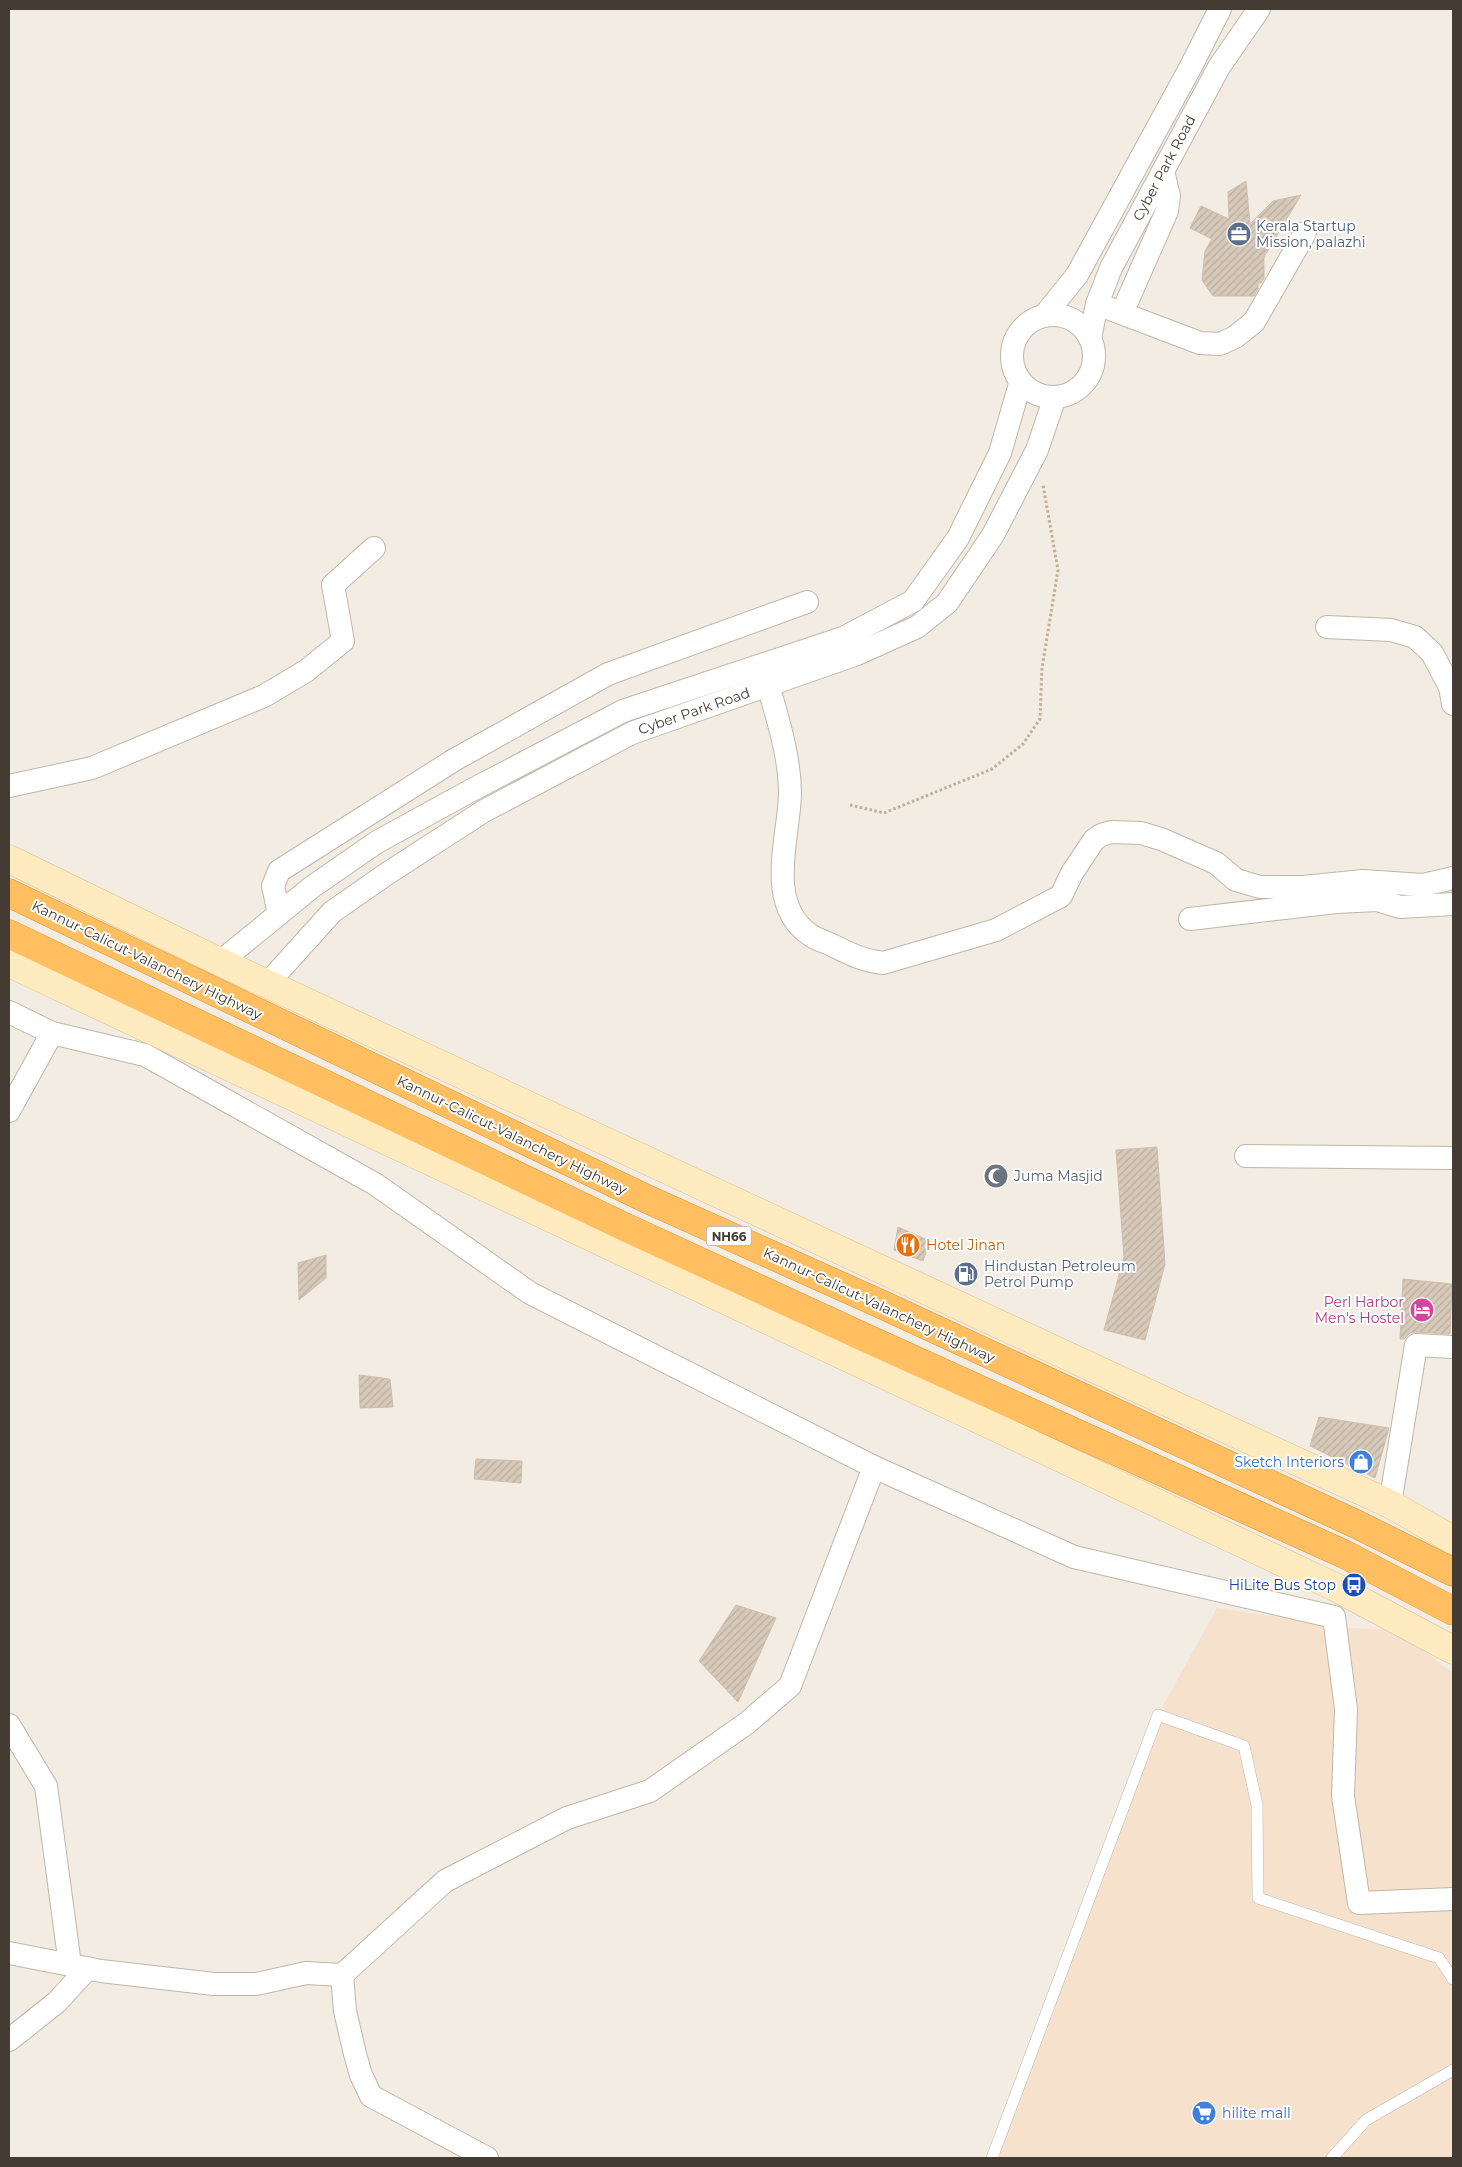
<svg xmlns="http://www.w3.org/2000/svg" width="1462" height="2167" font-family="Montserrat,sans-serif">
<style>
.commercial{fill:#f6e1cc}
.building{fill:url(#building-hatch);stroke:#cfbeab}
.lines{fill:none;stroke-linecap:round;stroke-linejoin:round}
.lane-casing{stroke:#c0b6a8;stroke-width:12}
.street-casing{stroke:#c0b6a8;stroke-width:24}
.secondary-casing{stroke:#d7c092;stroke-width:29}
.highway-casing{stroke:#e2922c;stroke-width:29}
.path{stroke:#c0ae96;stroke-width:3;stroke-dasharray:2.5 2.5;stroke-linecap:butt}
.lane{stroke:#fff;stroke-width:11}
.street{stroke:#fff;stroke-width:22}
.secondary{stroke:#ffebbf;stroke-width:28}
.highway{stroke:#ffbf60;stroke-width:28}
.labels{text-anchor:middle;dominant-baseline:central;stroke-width:4;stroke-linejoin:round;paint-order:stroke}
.shield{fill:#fff;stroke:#7c7670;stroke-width:1}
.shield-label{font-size:12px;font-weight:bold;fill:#443c33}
.street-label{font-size:14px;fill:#443c33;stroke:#fff}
.service-label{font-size:14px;fill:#4e5e75;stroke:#fff;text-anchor:start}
.worship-label{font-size:14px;fill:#5b616d;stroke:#fff;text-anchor:start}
.food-label{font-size:14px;fill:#c56008;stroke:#fff;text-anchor:start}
.hotel-label{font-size:14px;fill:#b23c85;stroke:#fff;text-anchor:end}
.shop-label{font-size:14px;fill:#366cbe;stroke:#fff;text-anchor:end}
.transit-label{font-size:14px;fill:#164399;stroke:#fff;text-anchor:end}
</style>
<defs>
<pattern id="building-hatch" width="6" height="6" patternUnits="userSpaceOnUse" patternTransform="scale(1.25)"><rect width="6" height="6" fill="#d7caba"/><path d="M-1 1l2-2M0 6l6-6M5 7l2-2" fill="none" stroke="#baaea0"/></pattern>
</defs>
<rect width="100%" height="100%" fill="#f2ece2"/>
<!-- commercial -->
<polygon class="commercial" points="1217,1608 1351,1628 1396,1630 1453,1673 1453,2158 992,2158 1158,1715"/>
<!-- building -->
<g class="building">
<polygon points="1246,181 1250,224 1273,201 1301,195 1264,257 1264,278 1261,283 1258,283 1258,289 1254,296 1213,296 1202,280 1205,251 1212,239 1190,228 1201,206 1229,219 1228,192"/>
<polygon points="1157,1147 1165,1264 1145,1340 1104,1330 1124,1257 1116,1150"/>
<polygon points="898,1227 930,1241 923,1261 894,1250"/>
<polygon points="326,1255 326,1278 299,1300 298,1263"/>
<polygon points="1403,1279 1452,1284 1450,1334 1416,1332 1410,1333 1404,1339 1400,1339"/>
<polygon points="359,1375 390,1379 393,1407 360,1408"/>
<polygon points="1319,1417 1389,1428 1375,1478 1310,1446"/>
<polygon points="476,1459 522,1461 521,1483 474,1479"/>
<polygon points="736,1605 776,1618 738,1702 699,1661"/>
</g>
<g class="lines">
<defs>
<g id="lane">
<polyline points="992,2158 1158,1715 1244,1746 1257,1805 1258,1898 1439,1958 1453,1979"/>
<polyline points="1332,2158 1366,2120 1453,2070"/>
</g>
<g id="street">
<polyline points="1097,304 1200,343 1220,344 1235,337 1254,322 1305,233"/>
<polyline points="1122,313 1167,211 1169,196 1163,171"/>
<circle cx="1053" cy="356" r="41"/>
<polyline points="1044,316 1077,275 1189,70 1220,9"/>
<polyline points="1090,338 1097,304 1111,268 1219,67 1259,9"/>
<polyline points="1327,627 1391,630 1415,637 1432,653 1450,687 1453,704"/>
<path d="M768,685C778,720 790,757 790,794C789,838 765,903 809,934C815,939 823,941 830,944C850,954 861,960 883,963L996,930L1061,896L1072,873L1094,840L1101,835L1111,832L1141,833L1161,839L1216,863L1236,880L1260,887H1303L1363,881L1423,885L1453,878"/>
<polyline points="9,786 92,768 264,696 306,671 343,641 333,585 374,548"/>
<polyline points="279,914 273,886 279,871 454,760 608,674 807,602"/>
<polyline points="1190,919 1336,902 1377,900 1400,907 1453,904"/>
<polyline points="220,962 312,887 377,842 470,791 623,711 843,638 913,601 958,538 1000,453 1020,384"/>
<polyline points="268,983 332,912 388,873 484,811 632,733 857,654 917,627 947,603 993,535 1037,450 1055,397"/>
<polyline points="9,1012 52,1033 145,1055 375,1184 530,1293 874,1467 1074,1557 1334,1617 1346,1709 1343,1796 1359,1903 1453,1899"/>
<polyline points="9,1111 52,1033"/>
<polyline points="1246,1156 1453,1158"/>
<polyline points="1390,1504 1416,1345 1453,1347"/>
<polyline points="9,1725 46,1786 70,1965"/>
<polyline points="9,1953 101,1971 214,1984 256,1984 306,1973 342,1975 445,1881 567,1818 650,1791 747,1723 790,1686 874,1467"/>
<polyline points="342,1975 345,2011 355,2054 361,2075 371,2096 487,2158"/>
<polyline points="9,2040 57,2002 88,1968"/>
</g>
<g id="secondary">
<polyline points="9,859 220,962 1130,1385 1390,1504 1453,1540"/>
<polyline points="9,963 1333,1586 1453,1650"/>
</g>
<g id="highway">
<polyline points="9,893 647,1199 883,1305 1356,1524 1453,1572"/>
<polyline points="9,934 627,1228 870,1340 1344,1554 1453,1611"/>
</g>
</defs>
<!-- lane casing -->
<use href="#lane" class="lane-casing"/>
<!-- street casing -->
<use href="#street" class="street-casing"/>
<!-- secondary casing -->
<use href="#secondary" class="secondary-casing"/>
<!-- highway casing -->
<use href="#highway" class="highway-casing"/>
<!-- path -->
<polyline class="path" points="850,805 884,813 992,769 1023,744 1040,719 1042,668 1058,570 1043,485"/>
<!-- lane -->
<use href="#lane" class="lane"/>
<!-- street -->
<use href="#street" class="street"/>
<!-- secondary -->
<use href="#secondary" class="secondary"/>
<!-- highway -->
<use href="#highway" class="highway"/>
</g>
<!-- icons -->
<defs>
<symbol id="office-disc" viewBox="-11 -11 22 22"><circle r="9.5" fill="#5c6f8a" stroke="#fff"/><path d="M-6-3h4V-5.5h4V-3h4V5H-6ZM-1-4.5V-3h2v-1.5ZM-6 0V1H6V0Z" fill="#fff"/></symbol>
<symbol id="mosque-disc" viewBox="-11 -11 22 22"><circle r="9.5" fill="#6b7280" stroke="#fff"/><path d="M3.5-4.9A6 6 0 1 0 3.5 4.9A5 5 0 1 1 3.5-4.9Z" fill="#fff"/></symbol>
<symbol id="restaurant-disc" viewBox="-11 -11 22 22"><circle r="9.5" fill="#e8710a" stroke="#fff"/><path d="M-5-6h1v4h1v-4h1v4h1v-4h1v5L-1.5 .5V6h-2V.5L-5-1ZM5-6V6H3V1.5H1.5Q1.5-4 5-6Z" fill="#fff"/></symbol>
<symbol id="fuel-disc" viewBox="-11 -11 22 22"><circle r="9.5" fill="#5c6f8a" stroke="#fff"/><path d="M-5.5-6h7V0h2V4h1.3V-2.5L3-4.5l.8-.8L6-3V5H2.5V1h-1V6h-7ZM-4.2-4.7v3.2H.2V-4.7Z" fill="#fff"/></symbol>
<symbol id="hotel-disc" viewBox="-11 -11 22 22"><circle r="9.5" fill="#d1479c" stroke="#fff"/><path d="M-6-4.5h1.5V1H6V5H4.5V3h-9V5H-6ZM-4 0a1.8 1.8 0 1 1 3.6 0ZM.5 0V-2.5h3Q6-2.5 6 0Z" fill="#fff"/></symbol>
<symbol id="shop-disc" viewBox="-11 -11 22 22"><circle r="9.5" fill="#3f7fe0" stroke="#fff"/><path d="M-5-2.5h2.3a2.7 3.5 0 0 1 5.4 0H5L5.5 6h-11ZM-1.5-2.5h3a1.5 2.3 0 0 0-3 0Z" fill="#fff"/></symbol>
<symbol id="bus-disc" viewBox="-11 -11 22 22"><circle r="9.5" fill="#1a4fb4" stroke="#fff"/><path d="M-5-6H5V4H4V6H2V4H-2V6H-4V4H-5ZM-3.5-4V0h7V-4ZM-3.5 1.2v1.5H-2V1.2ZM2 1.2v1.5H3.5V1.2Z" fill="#fff"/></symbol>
<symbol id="supermarket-disc" viewBox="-11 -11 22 22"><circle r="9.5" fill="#3f7fe0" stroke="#fff"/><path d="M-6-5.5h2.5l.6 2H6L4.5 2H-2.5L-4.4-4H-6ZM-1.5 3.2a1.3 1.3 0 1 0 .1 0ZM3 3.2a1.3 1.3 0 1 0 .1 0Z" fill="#fff"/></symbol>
</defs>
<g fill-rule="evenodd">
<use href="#office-disc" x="1225" y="220" width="28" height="28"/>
<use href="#mosque-disc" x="982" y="1162" width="28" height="28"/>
<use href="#restaurant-disc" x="894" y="1231" width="28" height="28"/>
<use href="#fuel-disc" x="952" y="1260" width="28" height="28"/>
<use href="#hotel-disc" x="1408" y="1296" width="28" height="28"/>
<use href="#shop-disc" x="1347" y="1448" width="28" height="28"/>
<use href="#bus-disc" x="1340" y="1571" width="28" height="28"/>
<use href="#supermarket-disc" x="1190" y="2099" width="28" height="28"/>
</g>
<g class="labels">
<!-- shield labels -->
<rect class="shield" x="706.5" y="1226.5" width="45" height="19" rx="4"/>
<g class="shield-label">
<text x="729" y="1236">NH66</text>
</g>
<!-- street labels -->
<g class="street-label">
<text transform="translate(1164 168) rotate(-62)">Cyber Park Road</text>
<text transform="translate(694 711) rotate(-19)">Cyber Park Road</text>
<text transform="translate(147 960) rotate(26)">Kannur-Calicut-Valanchery Highway</text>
<text transform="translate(512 1135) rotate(26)">Kannur-Calicut-Valanchery Highway</text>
<text transform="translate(879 1305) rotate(25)">Kannur-Calicut-Valanchery Highway</text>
</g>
<!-- service labels -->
<g class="service-label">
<text x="1256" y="226">Kerala Startup<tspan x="1256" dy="16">Mission, palazhi</tspan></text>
<text x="984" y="1266">Hindustan Petroleum<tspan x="984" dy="16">Petrol Pump</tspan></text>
</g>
<!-- worship labels -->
<g class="worship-label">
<text x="1014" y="1176">Juma Masjid</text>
</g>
<!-- food labels -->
<g class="food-label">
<text x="926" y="1245">Hotel Jinan</text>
</g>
<!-- hotel labels -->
<g class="hotel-label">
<text x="1404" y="1302">Perl Harbor<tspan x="1404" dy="16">Men's Hostel</tspan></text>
</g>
<!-- shop labels -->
<g class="shop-label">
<text x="1344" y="1462">Sketch Interiors</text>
<text x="1222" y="2113" text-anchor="start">hilite mall</text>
</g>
<!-- transit labels -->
<g class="transit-label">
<text x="1336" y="1585">HiLite Bus Stop</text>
</g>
</g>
<!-- border -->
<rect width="1462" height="2167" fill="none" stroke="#443c33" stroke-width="20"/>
</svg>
